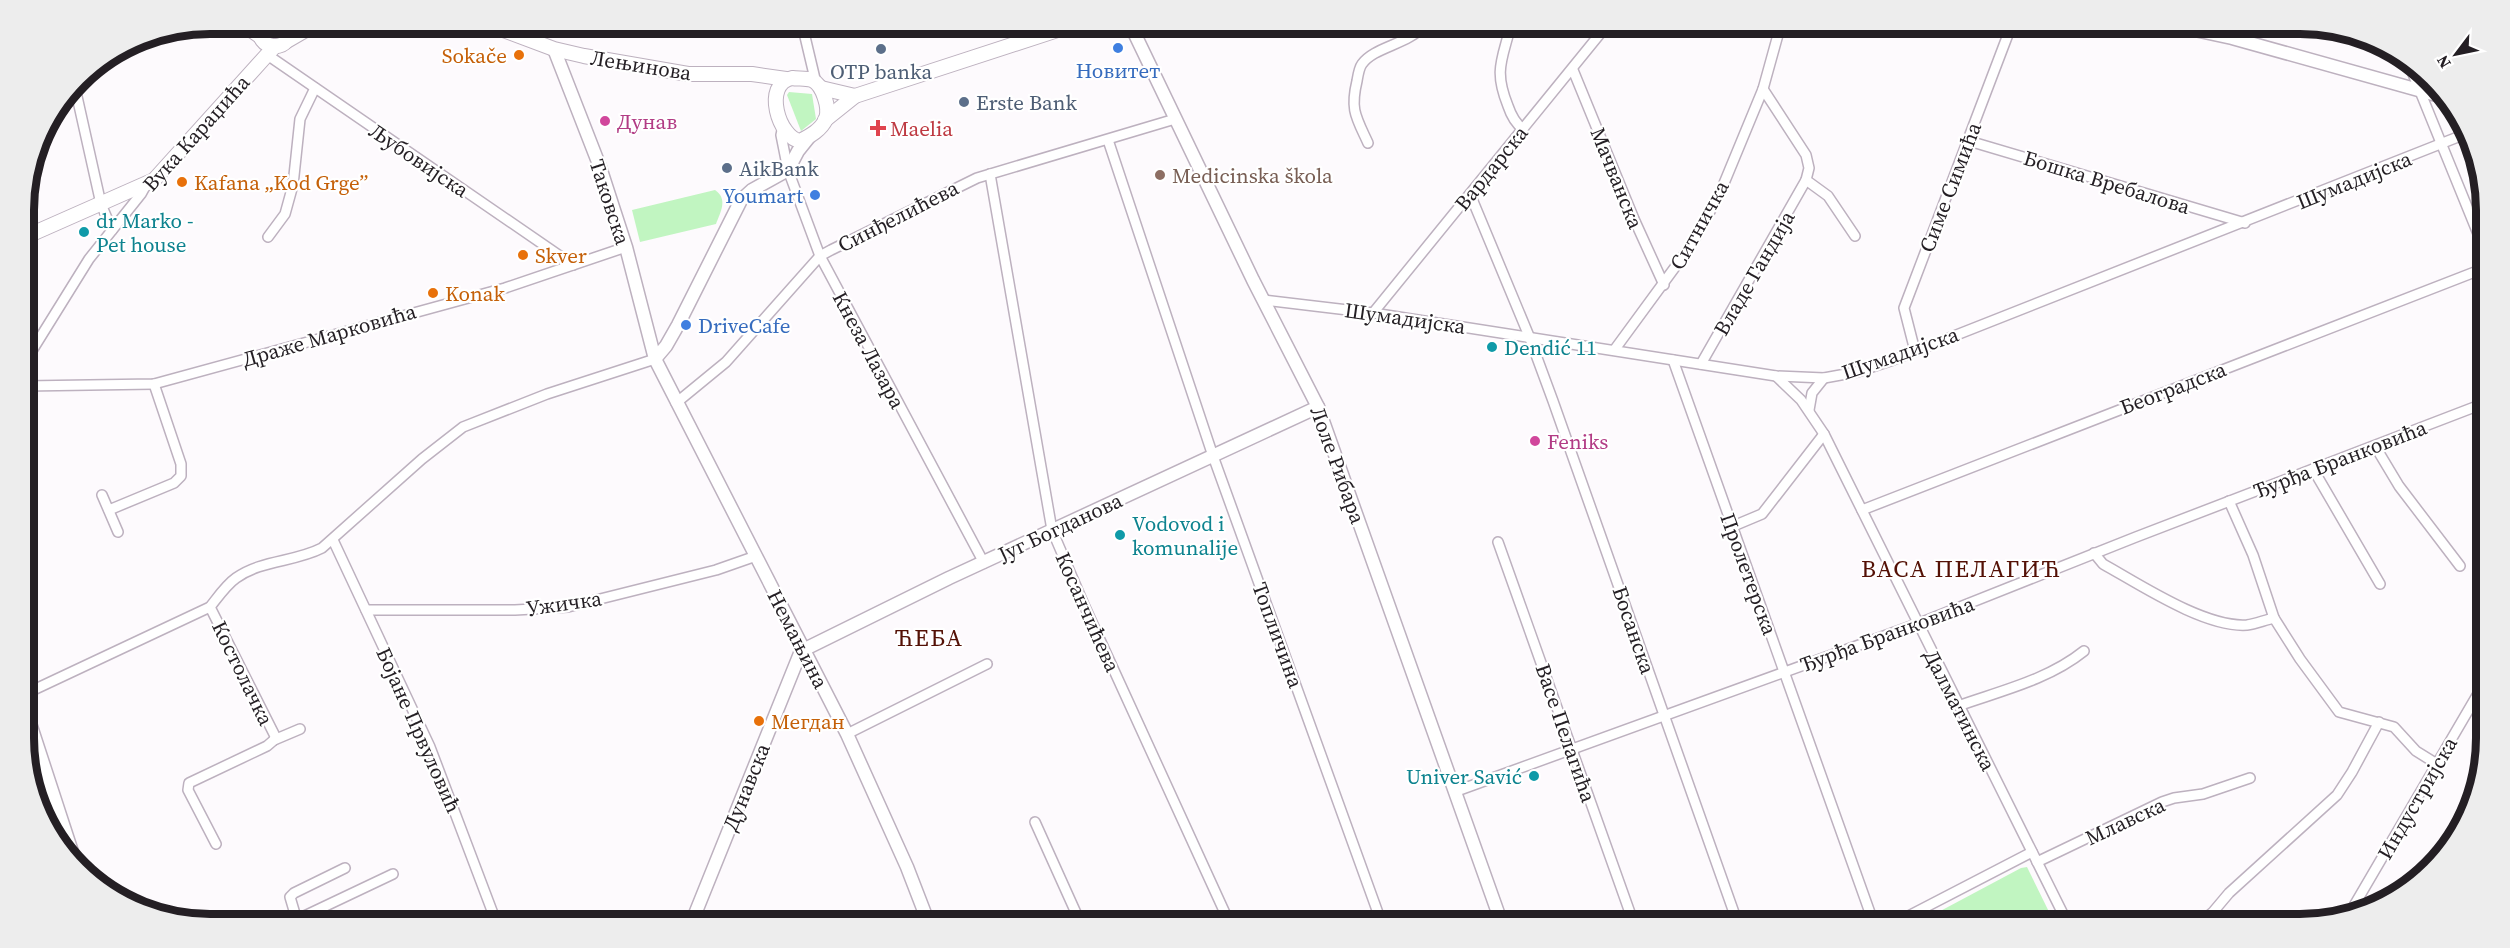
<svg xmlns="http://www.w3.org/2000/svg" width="2510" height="948" font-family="'Source Serif 4',serif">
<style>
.green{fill:#c1f5c1}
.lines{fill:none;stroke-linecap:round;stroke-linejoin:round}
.minor-casing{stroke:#bdb1bf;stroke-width:12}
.tertiary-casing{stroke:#bdb1bf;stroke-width:15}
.secondary-casing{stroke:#bdb1bf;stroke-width:16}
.minor{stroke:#fff;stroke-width:9}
.tertiary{stroke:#fff;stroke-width:12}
.secondary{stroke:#fff;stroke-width:14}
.shop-dot{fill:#3f7fe0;stroke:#fff;stroke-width:2}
.service-dot{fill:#5c6f8a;stroke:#fff;stroke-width:2}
.food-dot{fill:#e8710a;stroke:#fff;stroke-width:2}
.hotel-dot{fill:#d1479c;stroke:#fff;stroke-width:2}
.health-dot{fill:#e0444e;stroke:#fff;stroke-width:2}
.education-dot{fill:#8d6e63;stroke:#fff;stroke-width:2}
.culture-dot{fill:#0f9aa8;stroke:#fff;stroke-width:2}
.labels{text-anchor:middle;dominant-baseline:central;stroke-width:4.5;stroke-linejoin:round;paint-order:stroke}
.food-label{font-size:21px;fill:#c56008;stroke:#fff;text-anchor:start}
.street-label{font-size:21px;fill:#241f24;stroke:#fff}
.shop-label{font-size:21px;fill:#366cbe;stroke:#fff}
.service-label{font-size:21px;fill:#4e5e75;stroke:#fff;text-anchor:start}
.hotel-label{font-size:21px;fill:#b23c85;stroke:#fff;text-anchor:start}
.health-label{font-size:21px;fill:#be3a42;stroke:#fff;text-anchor:start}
.education-label{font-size:21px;fill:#785e54;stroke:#fff;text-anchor:start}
.culture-label{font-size:21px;fill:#0d838f;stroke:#fff;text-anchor:start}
.quarter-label{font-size:24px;letter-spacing:1.5px;fill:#541106;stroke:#fff}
.rim{fill:none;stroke:#241f24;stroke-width:8}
</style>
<rect width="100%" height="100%" fill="#fdfafd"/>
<!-- green -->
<g class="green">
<polygon points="789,92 812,94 816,119 801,131 787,95"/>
<path d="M715,190C728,199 721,211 716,224L640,242L632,210Z"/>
<polygon points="2027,867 2055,924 1916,924 2021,868"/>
</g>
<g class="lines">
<defs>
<g id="minor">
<polyline points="802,24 816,83"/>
<path d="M1511,24C1503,59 1493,69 1508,106C1511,115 1515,123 1523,129"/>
<polyline points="1781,24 1763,89 1806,155 1809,168 1806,180 1828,196 1855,236"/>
<polyline points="266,54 573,265"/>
<polyline points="2411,69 2485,251"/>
<polyline points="1573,70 1634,219 1664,285"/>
<polyline points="74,88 76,92 101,204 112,230"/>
<polyline points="783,126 781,135 788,170 820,256 984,563"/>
<polyline points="1108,140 1213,456 1382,924"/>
<polyline points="1969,141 2245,223"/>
<path d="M1368,143C1356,117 1350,110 1357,81C1358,75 1359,68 1362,64C1375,46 1409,45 1425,24"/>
<polyline points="990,174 1052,530 1085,607 1230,924"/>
<polyline points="1470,194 1529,336 1553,401 1738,924"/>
<polyline points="268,237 285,214 293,185 300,119 315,88"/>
<polyline points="1264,300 1373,313 1776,376 1824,378 1857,372 1893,360 2468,133"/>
<polyline points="1373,313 1608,24"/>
<polyline points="1615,349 1692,244 1720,193 1763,89"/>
<polyline points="1915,351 1904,308 2012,24"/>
<polyline points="1673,360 1874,924"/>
<polyline points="25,362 89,259 141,194 146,185"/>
<polyline points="1701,364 1806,180"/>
<polyline points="1776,376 1801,400 1824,434 2068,924"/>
<polyline points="25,386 154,384 505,288 626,247"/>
<polyline points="676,403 726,362 820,256 831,250 977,178 1175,119"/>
<polyline points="1809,410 1812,393 1824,378"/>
<polyline points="26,446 27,386"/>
<polyline points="2375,446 2399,486 2460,566"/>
<polyline points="2313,469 2380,584"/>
<polyline points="102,495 118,532"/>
<polyline points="109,510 174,483 181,476 181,464 154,384"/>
<polyline points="1862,510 2485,268"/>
<polyline points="1731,527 1762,514 1824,434"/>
<polyline points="333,540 430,747 497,924"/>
<polyline points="1498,542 1634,924"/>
<path d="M2094,553L2103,564C2139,584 2205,628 2247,625C2255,624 2265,620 2274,618L2253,555L2229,501"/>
<polyline points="210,607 275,736 274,740"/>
<polyline points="366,610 515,610 568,607 716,570 756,556"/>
<polyline points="2274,618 2300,659 2339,712 2394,727 2416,751 2437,764"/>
<path d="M27,693L210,607C218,597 226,585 236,578C261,560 295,562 322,548L422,459L463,427L547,394L655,359"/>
<path d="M1958,706C2000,691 2048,680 2084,651"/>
<polyline points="847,734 987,664"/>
<polyline points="1454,792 1917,624 2136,537 2485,403"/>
<polyline points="1035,822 1081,924"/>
<polyline points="216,844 188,790 189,783 267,746 274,740 300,729"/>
<polyline points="2037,862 2162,802 2174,798 2203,794 2250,778"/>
<polyline points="2348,916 2486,680"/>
<polyline points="296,920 393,874"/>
<polyline points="298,924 290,897 294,893 345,868"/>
<polyline points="1893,924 2032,852"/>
<polyline points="2199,924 2213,912 2229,893 2337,795 2352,772 2379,722"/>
</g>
<g id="tertiary">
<polyline points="1130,24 1253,280 1318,407 1502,924"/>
<polyline points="2167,24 2232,38 2447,98"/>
<polyline points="554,49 600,167 626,247 655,359 847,734 907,867 929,924"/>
<polyline points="655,359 666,346 678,325 741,200 752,190 788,170 798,151 810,136"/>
<polyline points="27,714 76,864"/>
<polyline points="691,924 801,651 949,578 1318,407"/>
</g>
<g id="secondary">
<polyline points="242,24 261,37"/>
<path d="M262,24C250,53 299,54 287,24"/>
<polyline points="477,24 498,28 554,49 584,56 688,74 752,74 786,79"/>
<polyline points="285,42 316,24"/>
<path d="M792,78C798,79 806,78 812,80C823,85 830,108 826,119C821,130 810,136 800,141C779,138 762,84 792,78Z"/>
<polyline points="821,88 855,96"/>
<polyline points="825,120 855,96 1076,24"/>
<polyline points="25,237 154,180 275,46"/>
</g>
</defs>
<!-- minor casing -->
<use href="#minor" class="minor-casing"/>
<!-- tertiary casing -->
<use href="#tertiary" class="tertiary-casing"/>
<!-- secondary casing -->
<use href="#secondary" class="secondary-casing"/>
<!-- minor -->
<use href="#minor" class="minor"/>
<!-- tertiary -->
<use href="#tertiary" class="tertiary"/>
<!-- secondary -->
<use href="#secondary" class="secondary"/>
</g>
<!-- markers -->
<g class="shop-dot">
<circle cx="1118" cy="48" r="6"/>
<circle cx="815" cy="195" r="6"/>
<circle cx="686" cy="325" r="6"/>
</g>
<g class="service-dot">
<circle cx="881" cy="49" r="6"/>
<circle cx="964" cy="102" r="6"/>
<circle cx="727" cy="168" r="6"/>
</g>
<g class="food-dot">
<circle cx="519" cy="55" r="6"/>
<circle cx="182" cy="182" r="6"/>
<circle cx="523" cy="255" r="6"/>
<circle cx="433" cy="293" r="6"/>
<circle cx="759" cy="721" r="6"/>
</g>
<g class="hotel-dot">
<circle cx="605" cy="121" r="6"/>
<circle cx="1535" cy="441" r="6"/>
</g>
<path class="health-dot" d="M875 119h6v6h6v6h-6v6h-6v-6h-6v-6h6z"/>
<circle class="education-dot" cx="1160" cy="175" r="6"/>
<g class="culture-dot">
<circle cx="84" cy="232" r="6"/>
<circle cx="1492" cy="347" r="6"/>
<circle cx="1120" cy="535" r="6"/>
<circle cx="1534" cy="776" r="6"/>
</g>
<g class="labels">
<!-- food labels -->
<g class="food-label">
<text x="507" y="55" text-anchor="end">Sokače</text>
<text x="194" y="182">Kafana „Kod Grge”</text>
<text x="535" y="255">Skver</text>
<text x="445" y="293">Konak</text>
<text x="771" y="721">Мегдан</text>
</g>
<!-- street labels -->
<g class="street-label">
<text transform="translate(641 65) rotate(9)">Лењинова</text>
<text transform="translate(196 133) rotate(-48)">Вука Караџића</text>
<text transform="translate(419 160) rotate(34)">Љубовијска</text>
<text transform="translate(1491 168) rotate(-51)">Вардарска</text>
<text transform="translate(1617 178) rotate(68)">Мачванска</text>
<text transform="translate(2354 180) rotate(-22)">Шумадијска</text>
<text transform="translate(2107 182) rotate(17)">Бошка Вребалова</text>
<text transform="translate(1950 187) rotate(-69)">Симе Симића</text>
<text transform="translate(610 202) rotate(72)">Таковска</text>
<text transform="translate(898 216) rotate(-27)">Синђелићева</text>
<text transform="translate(1699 225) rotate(-61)">Ситничка</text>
<text transform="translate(1754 273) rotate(-60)">Владе Гандија</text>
<text transform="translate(1405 318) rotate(8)">Шумадијска</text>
<text transform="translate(329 335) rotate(-16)">Драже Марковића</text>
<text transform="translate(869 350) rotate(62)">Кнеза Лазара</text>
<text transform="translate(1900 353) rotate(-19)">Шумадијска</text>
<text transform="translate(2173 388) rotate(-21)">Београдска</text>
<text transform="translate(2340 459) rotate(-21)">Ђурђа Бранковића</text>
<text transform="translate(1338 465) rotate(70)">Лоле Рибара</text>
<text transform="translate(1060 527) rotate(-25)">Југ Богданова</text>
<text transform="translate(1749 574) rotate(70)">Пролетерска</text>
<text transform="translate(564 603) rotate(-8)">Ужичка</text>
<text transform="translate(1088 612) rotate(66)">Косанчићева</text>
<text transform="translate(1634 630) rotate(71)">Босанска</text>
<text transform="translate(1887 634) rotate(-20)">Ђурђа Бранковића</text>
<text transform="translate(1278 635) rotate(70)">Топличина</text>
<text transform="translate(798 639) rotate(63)">Немањина</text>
<text transform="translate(243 673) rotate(64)">Костолачка</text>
<text transform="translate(1960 710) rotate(63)">Далматинска</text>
<text transform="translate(419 730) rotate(66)">Бојане Првуловић</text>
<text transform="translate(1566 733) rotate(71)">Васе Пелагића</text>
<text transform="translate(746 787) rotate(-68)">Дунавска</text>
<text transform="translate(2417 798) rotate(-60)">Индустријска</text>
<text transform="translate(2125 821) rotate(-25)">Млавска</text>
</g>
<!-- shop labels -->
<g class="shop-label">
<text x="1118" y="70">Новитет</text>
<text x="803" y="195" text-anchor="end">Youmart</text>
<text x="698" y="325" text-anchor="start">DriveCafe</text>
</g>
<!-- service labels -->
<g class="service-label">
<text x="881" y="71" text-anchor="middle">OTP banka</text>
<text x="976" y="102">Erste Bank</text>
<text x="739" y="168">AikBank</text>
</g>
<!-- hotel labels -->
<g class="hotel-label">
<text x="617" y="121">Дунав</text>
<text x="1547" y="441">Feniks</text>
</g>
<!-- health labels -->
<g class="health-label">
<text x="890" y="128">Maelia</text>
</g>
<!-- education labels -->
<g class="education-label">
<text x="1172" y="175">Medicinska škola</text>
</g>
<!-- culture labels -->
<g class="culture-label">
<text x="96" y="220">dr Marko -<tspan x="96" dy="24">Pet house</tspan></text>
<text x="1504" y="347">Dendić 11</text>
<text x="1132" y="523">Vodovod i<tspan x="1132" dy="24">komunalije</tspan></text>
<text x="1522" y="776" text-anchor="end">Univer Savić</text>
</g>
<!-- quarter labels -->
<g class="quarter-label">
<text x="1961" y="568">ВАСА ПЕЛАГИЋ</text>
<text x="929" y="637">ЋЕБА</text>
</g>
</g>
<!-- crop -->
<path d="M0 0H2510V948H0ZM210 34H2300A176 176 0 0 1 2476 210V738A176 176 0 0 1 2300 914H210A176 176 0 0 1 34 738V210A176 176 0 0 1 210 34Z" fill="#ededed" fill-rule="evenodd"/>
<path class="rim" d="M210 34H2300A176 176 0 0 1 2476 210V738A176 176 0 0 1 2300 914H210A176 176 0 0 1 34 738V210A176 176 0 0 1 210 34Z"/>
<!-- north arrow -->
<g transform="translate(2456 54) rotate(238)" stroke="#ffffff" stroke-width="4.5" paint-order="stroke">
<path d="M0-4.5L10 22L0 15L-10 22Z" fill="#241f24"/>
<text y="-9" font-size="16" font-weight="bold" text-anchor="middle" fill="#241f24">N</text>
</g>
</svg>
